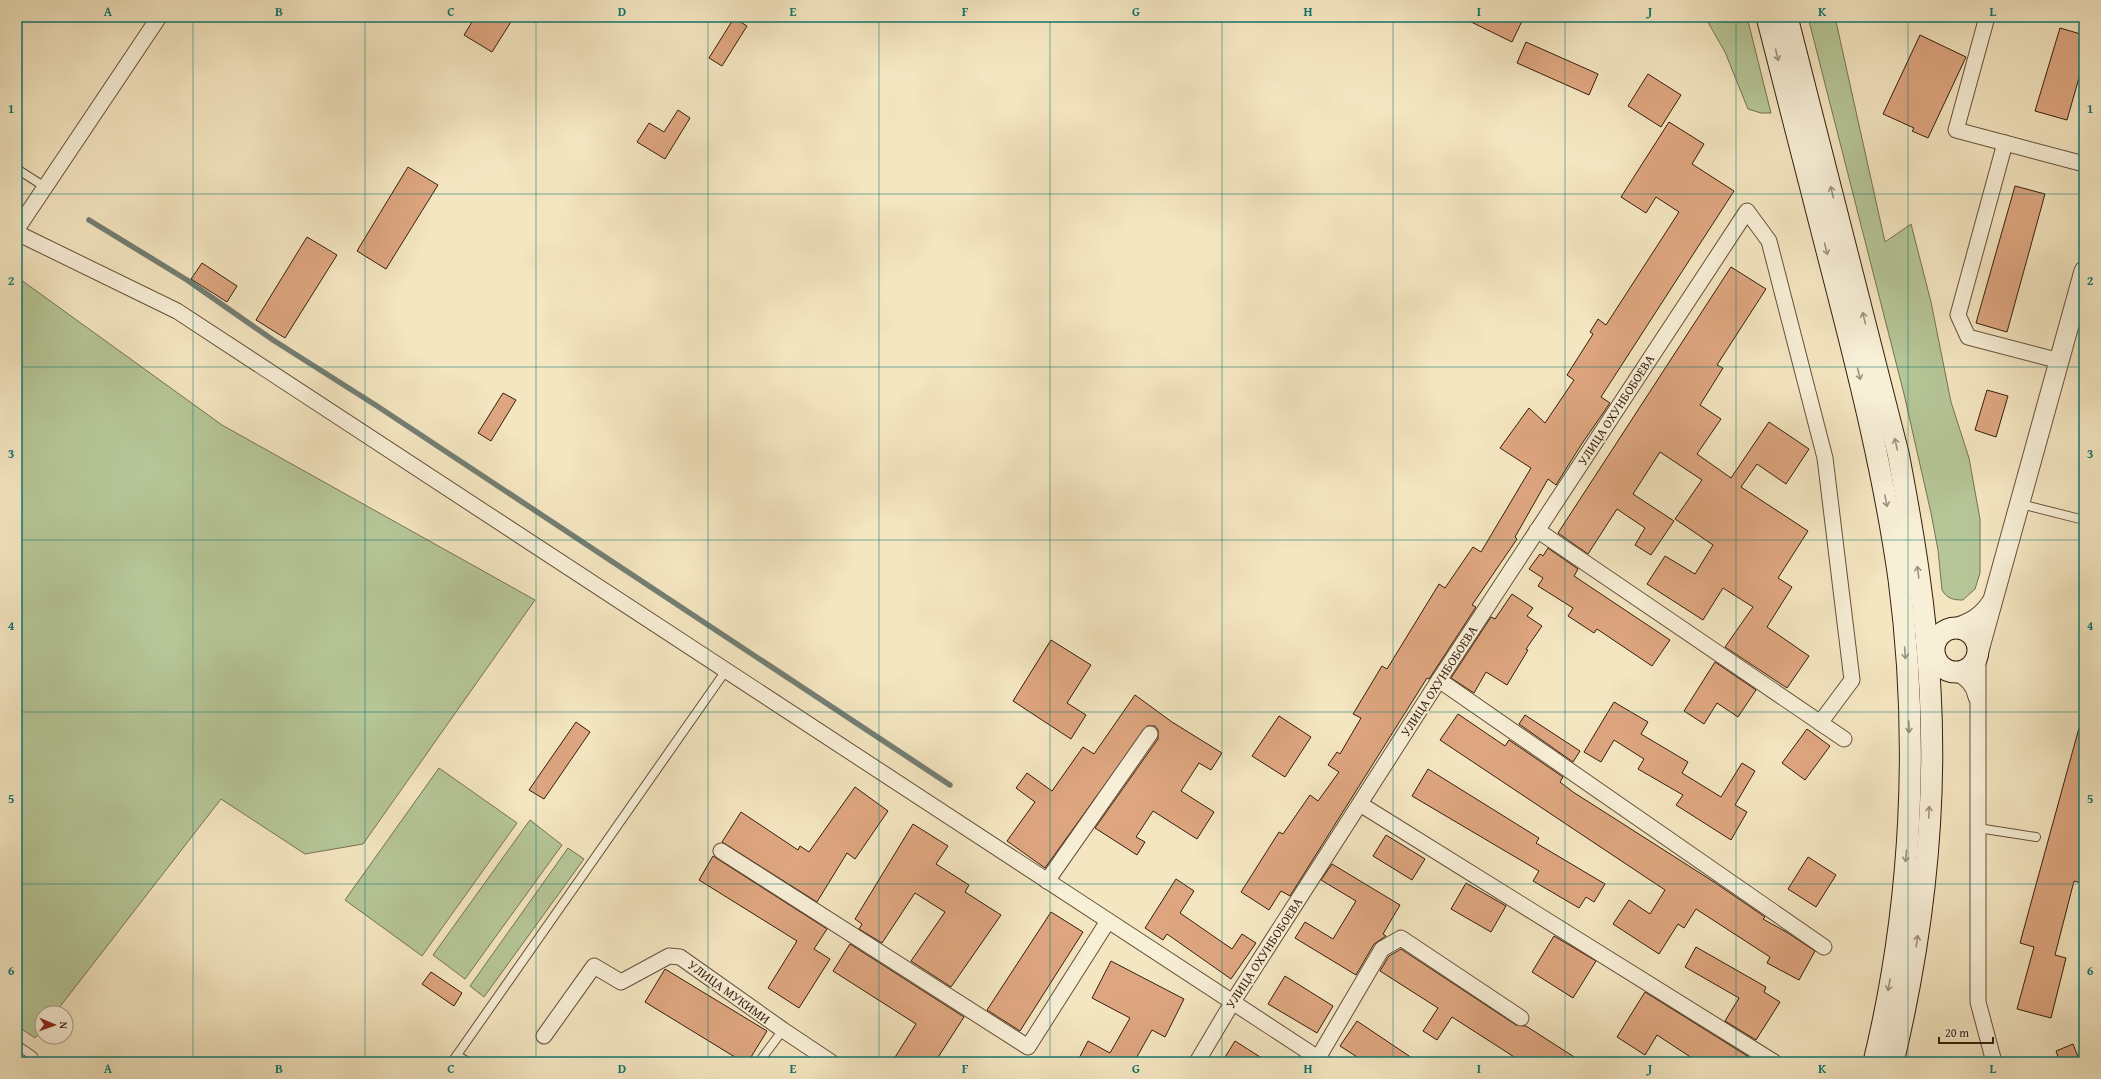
<svg xmlns="http://www.w3.org/2000/svg" width="2101" height="1079" font-family="'Gentium Book Plus',serif">
<style>
.green{fill:#b6c697;stroke:#767252}
.lines{fill:none;stroke-linecap:round;stroke-linejoin:round}
.stream{stroke:#747e73;stroke-width:5.5}
.building{fill:#dea680;stroke:#371e0c}
.service-casing{stroke:#665039;stroke-width:10}
.minor-casing{stroke:#665039;stroke-width:17}
.tertiary-casing{stroke:#665039;stroke-width:21}
.secondary-casing{stroke:#371e0c;stroke-width:23}
.service{stroke:#f8efd7;stroke-width:8}
.minor{stroke:#f8efd7;stroke-width:15}
.tertiary{stroke:#f8efd7;stroke-width:19}
.secondary{stroke:#f8efd7;stroke-width:21}
.oneway{stroke:#a1917c}
.grid{fill:none;stroke:#0f766e;stroke-width:1;stroke-opacity:0.55}
.labels{text-anchor:middle;dominant-baseline:central;stroke-width:3;stroke-linejoin:round;paint-order:stroke}
.street-label{font-size:13px;fill:#371e0c;stroke:#f8efd7}
.neatline{fill:none;stroke:#0f766e;stroke-width:1.5}
.grid-label{font-size:13px;text-anchor:middle;font-weight:bold;fill:#0f766e}
</style>
<rect width="100%" height="100%" fill="#f4e6c1"/>
<filter id="stains"><feTurbulence type="fractalNoise" baseFrequency=".005" numOctaves="4"/><feColorMatrix values="0 0 0 0 .2 0 0 0 0 .09 0 0 0 0 .02 0 0 0 .5 -.17"/></filter>
<radialGradient id="worn" r=".72"><stop offset=".6" stop-color="#630" stop-opacity="0"/><stop offset="1" stop-color="#630" stop-opacity=".3"/></radialGradient>
<!-- green -->
<g class="green">
<polygon points="1705,17 1747,17 1771,113 1761,113 1748,109 1725,52"/>
<path d="M1808,17H1835L1885,242L1911,224L1931,302L1951,402L1969,458L1980,519V573L1975,589L1963,600C1954,600 1947,599 1942,590L1938,550L1931,513L1904,394Z"/>
<polygon points="17,277 222,425 535,600 363,844 305,854 221,799 55,1013 42,1013 42,1030 35,1038 17,1026"/>
<polygon points="439,768 517,823 422,956 345,900"/>
<polygon points="530,820 562,845 465,979 433,955"/>
<polygon points="568,848 584,859 484,997 470,986"/>
</g>
<g class="lines">
<!-- stream -->
<polyline class="stream" points="89,220 187,280 273,340 377,406 950,785"/>
</g>
<!-- building -->
<g class="building">
<polygon points="475,17 514,17 492,52 464,35"/>
<polygon points="1461,17 1524,17 1512,42"/>
<polygon points="734,18 747,26 722,66 709,58"/>
<polygon points="2060,28 2084,35 2084,60 2067,120 2035,111"/>
<polygon points="1920,35 1966,57 1928,138 1912,131 1914,128 1883,114"/>
<polygon points="1526,42 1598,74 1589,95 1517,63"/>
<polygon points="1648,74 1681,95 1661,127 1628,106"/>
<polygon points="678,110 690,118 665,159 637,142 649,123 664,132"/>
<polygon points="1669,122 1704,144 1692,164 1734,191 1601,397 1610,403 1581,445 1556,485 1548,479 1515,537 1517,539 1472,605 1476,607 1429,679 1427,678 1290,896 1281,891 1269,910 1241,892 1279,832 1283,834 1310,795 1318,801 1339,772 1328,765 1337,752 1340,754 1361,718 1353,714 1382,666 1387,669 1439,584 1445,588 1473,547 1481,552 1531,468 1500,448 1529,408 1545,423 1574,380 1567,375 1593,334 1590,332 1598,319 1606,325 1679,212 1656,197 1646,213 1621,197"/>
<polygon points="408,167 438,185 386,269 357,251"/>
<polygon points="2015,186 2045,194 2007,332 1976,323"/>
<polygon points="307,237 337,255 285,338 256,320"/>
<polygon points="202,263 237,286 227,302 191,279"/>
<polygon points="1731,267 1766,289 1717,365 1723,368 1700,405 1721,419 1697,454 1731,478 1769,422 1809,449 1786,484 1757,464 1741,487 1808,531 1778,578 1792,587 1767,627 1809,656 1787,688 1725,647 1753,607 1723,588 1703,620 1647,584 1665,556 1695,574 1713,545 1675,519 1702,480 1660,452 1633,494 1674,521 1651,555 1635,545 1645,528 1617,509 1588,554 1558,533"/>
<polygon points="1987,390 2008,396 1996,437 1975,430"/>
<polygon points="503,393 516,400 491,441 478,433"/>
<polygon points="1548,548 1578,569 1574,576 1670,640 1652,666 1597,629 1594,633 1568,616 1573,608 1538,586 1543,578 1529,569 1540,554 1543,556"/>
<polygon points="1512,594 1533,608 1527,616 1542,626 1526,649 1528,650 1507,685 1486,672 1474,693 1451,678 1491,617 1495,619"/>
<polygon points="1051,640 1091,665 1067,703 1086,715 1071,739 1013,701"/>
<polygon points="1715,662 1756,690 1738,717 1717,703 1704,724 1684,711"/>
<polygon points="1135,695 1172,722 1222,753 1211,770 1199,763 1181,791 1214,812 1197,839 1153,811 1136,837 1145,842 1137,855 1095,828 1158,739 1158,730 1155,726 1147,726 1045,868 1007,841 1035,802 1016,788 1027,773 1052,791 1083,747 1094,754"/>
<polygon points="1614,702 1648,722 1641,734 1688,762 1682,773 1721,797 1742,763 1755,771 1735,805 1747,812 1731,840 1676,805 1683,795 1638,769 1644,759 1614,740 1601,762 1584,752"/>
<polygon points="1458,714 1505,746 1509,740 1563,777 1560,782 1573,792 1714,882 1765,917 1763,919 1788,933 1815,951 1799,980 1767,963 1770,957 1696,909 1684,928 1678,924 1659,954 1613,924 1629,900 1650,914 1665,890 1440,740"/>
<polygon points="1525,715 1580,751 1573,762 1519,724"/>
<polygon points="1279,716 1311,737 1285,777 1252,756"/>
<polygon points="576,722 590,732 544,799 529,790"/>
<polygon points="2079,728 2084,729 2084,884 2074,881 2055,955 2066,958 2051,1018 2017,1009 2034,947 2020,943"/>
<polygon points="1807,729 1830,746 1805,780 1782,763"/>
<polygon points="1428,769 1539,838 1536,843 1605,884 1594,902 1586,897 1579,908 1533,881 1539,871 1412,796"/>
<polygon points="855,787 888,811 855,859 847,853 817,902 722,842 741,812 798,850 800,846 809,852"/>
<polygon points="913,824 948,846 936,864 969,885 965,892 1001,915 951,987 911,961 945,912 915,893 882,943 859,929 862,924 855,919"/>
<polygon points="1386,835 1425,859 1412,880 1373,856"/>
<polygon points="713,856 827,929 814,949 830,959 799,1008 768,988 797,941 699,880"/>
<polygon points="1808,857 1836,875 1816,907 1788,889"/>
<polygon points="1332,864 1400,905 1383,934 1386,936 1374,944 1356,975 1295,938 1305,922 1333,939 1356,901 1321,880"/>
<polygon points="1176,879 1194,891 1180,913 1232,949 1242,934 1256,943 1231,979 1167,934 1163,940 1145,928"/>
<polygon points="1466,883 1506,906 1491,932 1451,909"/>
<polygon points="1051,912 1083,932 1020,1031 987,1010"/>
<polygon points="1554,936 1596,961 1573,998 1532,972"/>
<polygon points="850,944 964,1017 935,1062 892,1062 916,1024 833,971"/>
<polygon points="1696,947 1766,987 1764,992 1780,1002 1756,1040 1725,1021 1739,998 1685,967"/>
<polygon points="1401,949 1516,1025 1526,1026 1582,1062 1522,1062 1452,1017 1437,1040 1423,1031 1438,1008 1380,971 1389,956"/>
<polygon points="1111,961 1184,999 1165,1037 1152,1030 1134,1062 1077,1062 1088,1041 1110,1053 1130,1018 1092,998"/>
<polygon points="665,969 767,1031 748,1062 743,1062 645,1002"/>
<polygon points="431,972 462,993 454,1006 422,984"/>
<polygon points="1285,976 1333,1006 1317,1033 1268,1004"/>
<polygon points="1645,992 1757,1062 1698,1062 1657,1035 1645,1055 1617,1037"/>
<polygon points="1357,1021 1418,1062 1365,1062 1340,1046"/>
<polygon points="1235,1041 1268,1062 1222,1062"/>
<polygon points="2073,1044 2080,1062 2060,1062 2056,1051"/>
</g>
<g class="lines">
<defs>
<g id="service">
<polyline points="17,169 45,187"/>
<polyline points="2021,504 2084,520"/>
<polyline points="1978,828 2036,837"/>
<polyline points="17,1045 33,1056"/>
<polyline points="457,1055 468,1062"/>
<polyline points="452,1062 727,669"/>
<polyline points="759,1062 783,1030"/>
</g>
<g id="minor">
<polyline points="1987,17 1956,130 2084,164"/>
<polyline points="2005,143 1958,315 1968,337 2060,361"/>
<polyline points="17,229 159,17"/>
<polyline points="17,233 177,311 1324,1062"/>
<polyline points="1537,530 1844,739"/>
<polyline points="1978,654 1978,1002 1994,1062"/>
<path d="M1956,673C1967,678 1974,685 1976,697"/>
<polyline points="1439,680 1824,947"/>
<polyline points="1360,804 1774,1062"/>
<polyline points="721,851 1028,1047 1108,921"/>
<polyline points="1047,881 1150,734"/>
<polyline points="544,1036 594,966 621,982 669,956 680,957 783,1030 831,1062"/>
<polyline points="1318,1058 1382,949 1401,938 1521,1018"/>
<polyline points="1197,1062 1232,1003 1439,680 1747,211 1769,241 1825,458 1852,680 1820,723"/>
</g>
<g id="tertiary">
<path d="M1955,628C1971,623 1982,617 1991,603"/>
<polyline points="1978,654 2084,271"/>
</g>
<g id="secondary">
<path d="M1767,17C1790,107 1813,197 1836,286C1861,383 1885,480 1899,579C1920,739 1912,905 1874,1062"/>
<path d="M1787,17L1898,453C1913,531 1926,609 1930,689C1937,813 1922,941 1893,1062"/>
<circle cx="1956" cy="650" r="22"/>
</g>
</defs>
<!-- service casing -->
<use href="#service" class="service-casing"/>
<!-- minor casing -->
<use href="#minor" class="minor-casing"/>
<!-- tertiary casing -->
<use href="#tertiary" class="tertiary-casing"/>
<!-- secondary casing -->
<use href="#secondary" class="secondary-casing"/>
<!-- service -->
<use href="#service" class="service"/>
<!-- minor -->
<use href="#minor" class="minor"/>
<!-- tertiary -->
<use href="#tertiary" class="tertiary"/>
<!-- secondary -->
<use href="#secondary" class="secondary"/>
</g>
<!-- one-way arrows -->
<defs><path id="oneway-shaft" d="M-6 0H5M1.5-3L5.5 0L1.5 3" fill="none" stroke-width="1.6" stroke-linecap="round" stroke-linejoin="round"/></defs>
<g class="oneway">
<use href="#oneway-shaft" transform="translate(1777 55) rotate(76)"/>
<use href="#oneway-shaft" transform="translate(1832 192) rotate(-104)"/>
<use href="#oneway-shaft" transform="translate(1826 249) rotate(76)"/>
<use href="#oneway-shaft" transform="translate(1864 318) rotate(-104)"/>
<use href="#oneway-shaft" transform="translate(1859 374) rotate(76)"/>
<use href="#oneway-shaft" transform="translate(1896 444) rotate(-103)"/>
<use href="#oneway-shaft" transform="translate(1886 501) rotate(79)"/>
<use href="#oneway-shaft" transform="translate(1918 572) rotate(-98)"/>
<use href="#oneway-shaft" transform="translate(1905 653) rotate(86)"/>
<use href="#oneway-shaft" transform="translate(1909 727) rotate(88)"/>
<use href="#oneway-shaft" transform="translate(1929 812) rotate(-88)"/>
<use href="#oneway-shaft" transform="translate(1906 856) rotate(95)"/>
<use href="#oneway-shaft" transform="translate(1917 941) rotate(-82)"/>
<use href="#oneway-shaft" transform="translate(1889 985) rotate(100)"/>
</g>
<!-- grid -->
<path class="grid" d="M193,17V1062M365,17V1062M536,17V1062M708,17V1062M879,17V1062M1050,17V1062M1222,17V1062M1393,17V1062M1565,17V1062M1736,17V1062M1908,17V1062M17,194H2084M17,367H2084M17,540H2084M17,712H2084M17,884H2084"/>
<g class="labels">
<!-- street labels -->
<g class="street-label">
<text transform="translate(1616 410) rotate(-57)">УЛИЦА ОХУНБОБОЕВА</text>
<text transform="translate(1439 681) rotate(-57)">УЛИЦА ОХУНБОБОЕВА</text>
<text transform="translate(1264 953) rotate(-57)">УЛИЦА ОХУНБОБОЕВА</text>
<text transform="translate(729 992) rotate(36)">УЛИЦА МУКИМИ</text>
</g>
</g>
<!-- margin -->
<rect width="2101" height="1079" fill="none" stroke="#f4e6c1" stroke-width="44"/>
<!-- north arrow -->
<g transform="translate(54 1025) rotate(92)"><circle r="19" fill="#f8efd7" stroke="#ab9b86"/>
<path d="M0-3L7 15L0 10L-7 15Z" fill="#8f2418"/>
<text y="-6" font-size="11" font-weight="bold" text-anchor="middle" fill="#371e0c">N</text>
</g>
<!-- scale -->
<path d="M1939 1037v6h54v-6" fill="none" stroke="#371e0c" stroke-width="2"/>
<text x="1945" y="1037" font-size="12" fill="#371e0c" stroke="#f8efd7" stroke-width="3" paint-order="stroke">20 m</text>
<rect x="22" y="22" width="2057" height="1035" class="neatline"/>
<g class="grid-label">
<text x="108" y="16">A</text>
<text x="279" y="16">B</text>
<text x="451" y="16">C</text>
<text x="622" y="16">D</text>
<text x="793" y="16">E</text>
<text x="965" y="16">F</text>
<text x="1136" y="16">G</text>
<text x="1308" y="16">H</text>
<text x="1479" y="16">I</text>
<text x="1650" y="16">J</text>
<text x="1822" y="16">K</text>
<text x="1993" y="16">L</text>
<text x="11" y="113">1</text>
<text x="2090" y="113">1</text>
<text x="11" y="285">2</text>
<text x="2090" y="285">2</text>
<text x="11" y="458">3</text>
<text x="2090" y="458">3</text>
<text x="11" y="630">4</text>
<text x="2090" y="630">4</text>
<text x="11" y="803">5</text>
<text x="2090" y="803">5</text>
<text x="11" y="975">6</text>
<text x="2090" y="975">6</text>
<text x="108" y="1073">A</text>
<text x="279" y="1073">B</text>
<text x="451" y="1073">C</text>
<text x="622" y="1073">D</text>
<text x="793" y="1073">E</text>
<text x="965" y="1073">F</text>
<text x="1136" y="1073">G</text>
<text x="1308" y="1073">H</text>
<text x="1479" y="1073">I</text>
<text x="1650" y="1073">J</text>
<text x="1822" y="1073">K</text>
<text x="1993" y="1073">L</text>
</g>
<rect width="100%" height="100%" filter="url(#stains)"/>
<rect width="100%" height="100%" fill="url(#worn)"/>
</svg>
